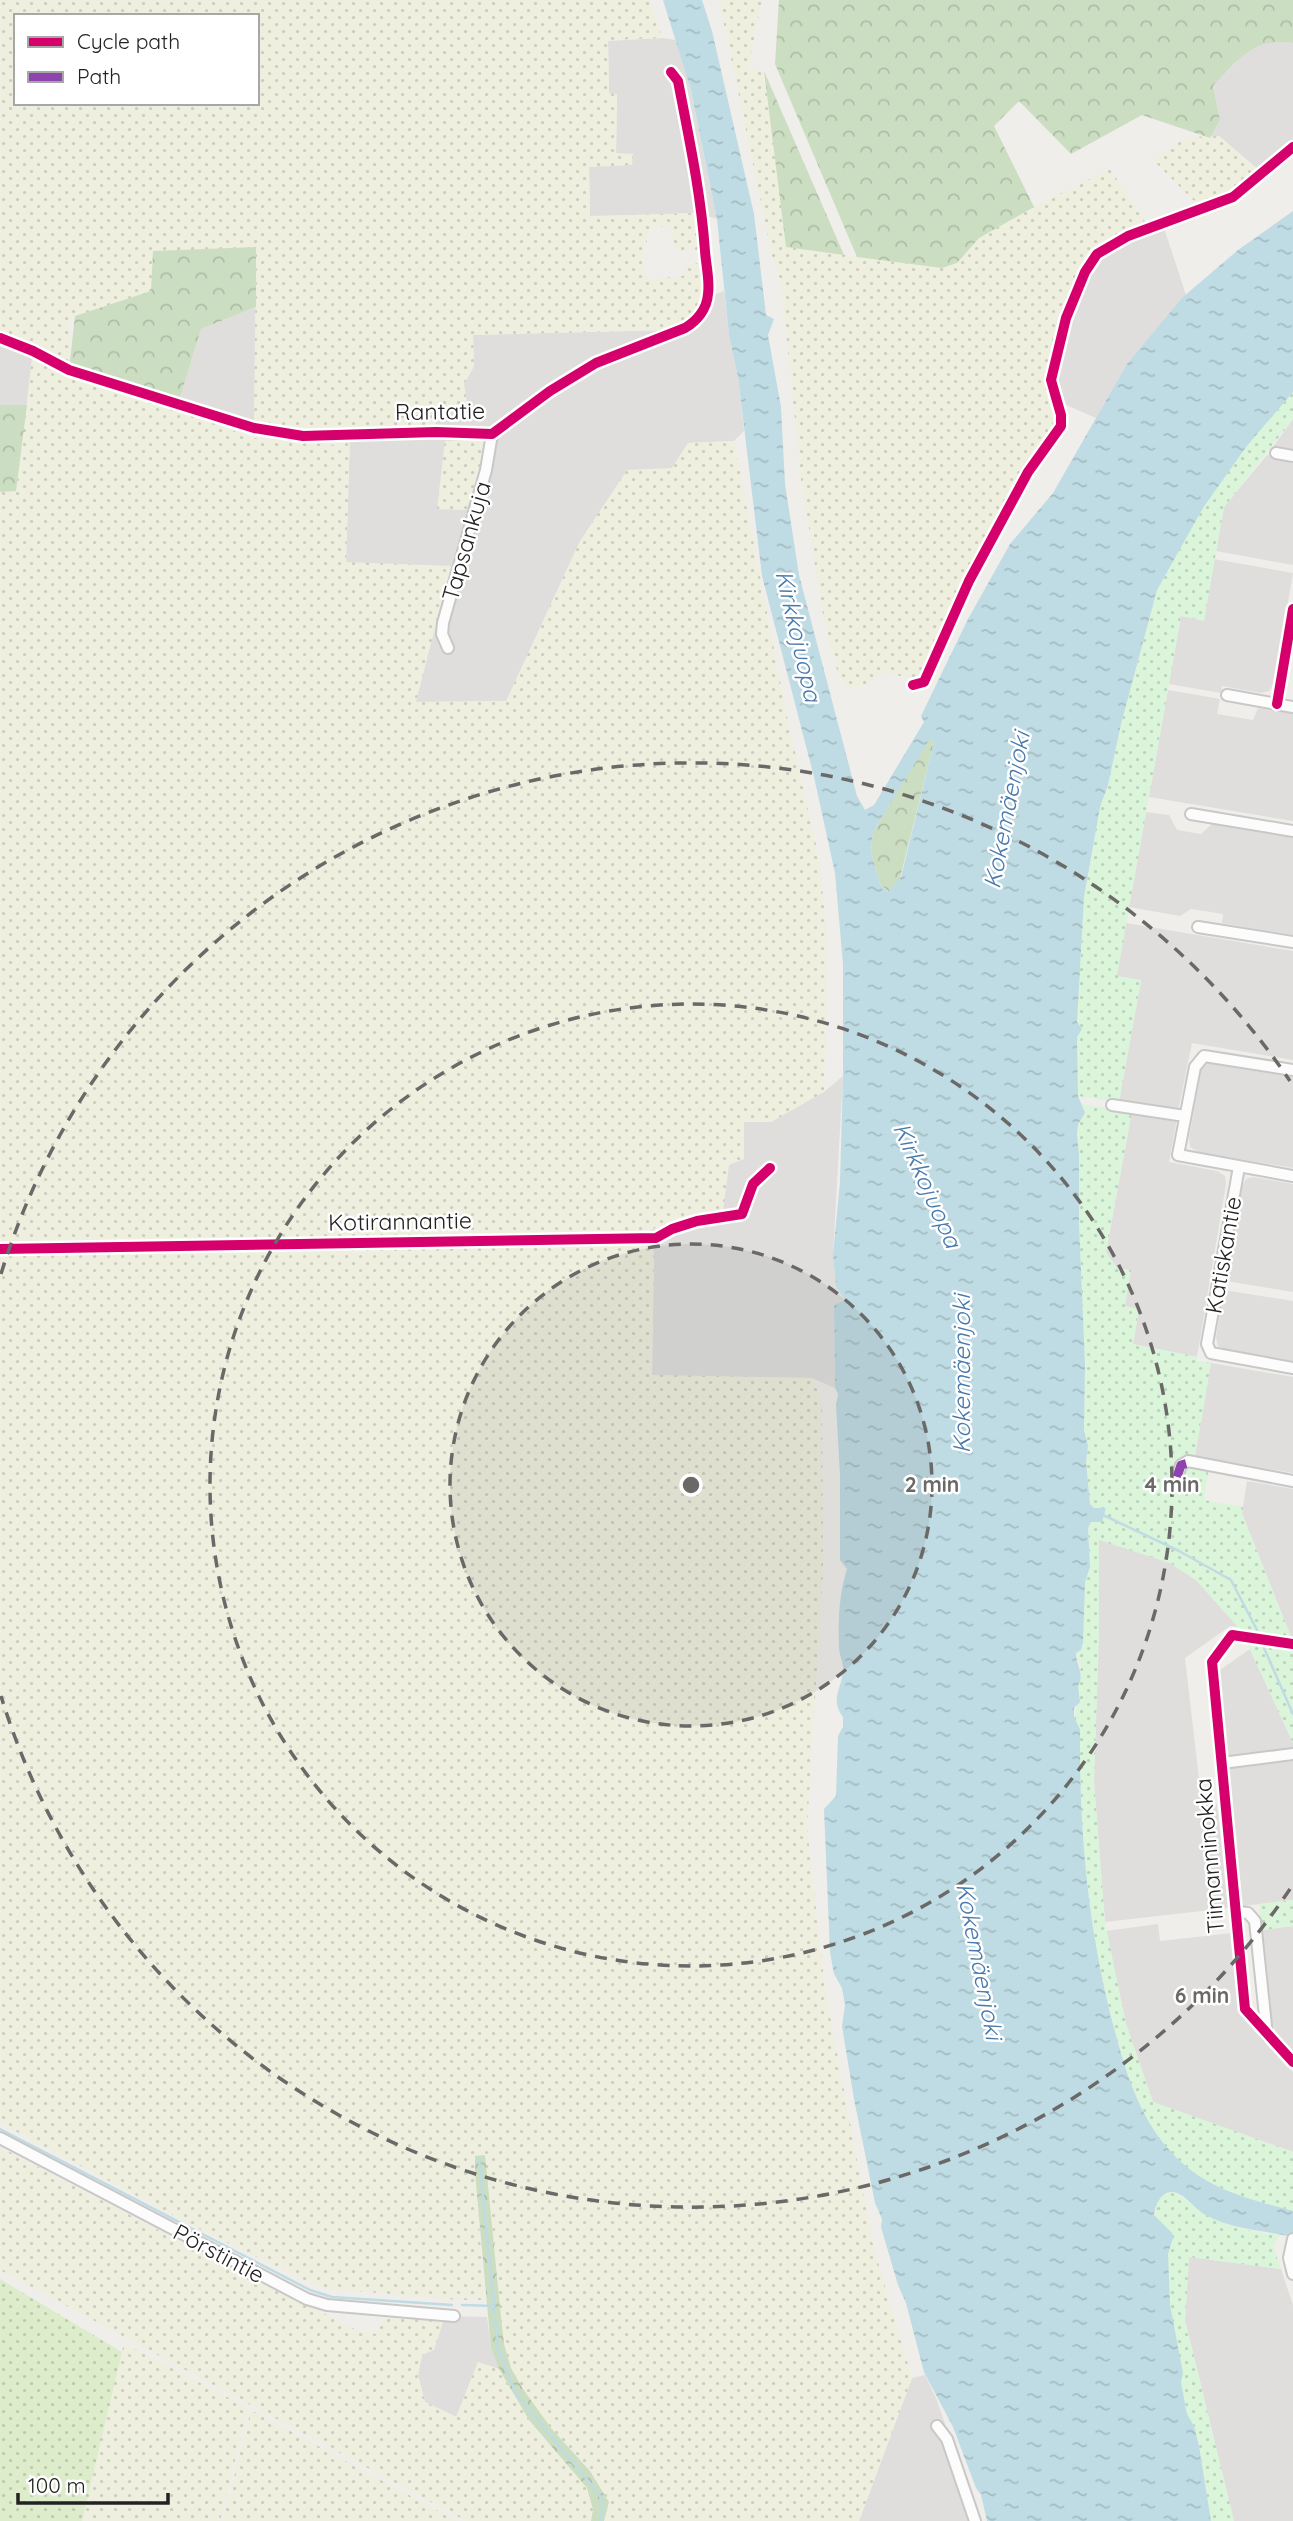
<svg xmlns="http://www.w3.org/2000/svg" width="1293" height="2521" font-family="Quicksand,sans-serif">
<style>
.residential{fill:#dfdedc}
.farmland{fill:url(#farmland-dots);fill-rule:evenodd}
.grass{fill:url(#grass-dots)}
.forest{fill:url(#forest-crowns)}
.park{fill:url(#park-dots)}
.water{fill:url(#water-ripples);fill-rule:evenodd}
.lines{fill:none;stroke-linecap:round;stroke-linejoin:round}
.stream{stroke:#bfdbe3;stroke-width:2.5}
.minor-casing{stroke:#c9c8c7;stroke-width:14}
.minor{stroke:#fdfcfc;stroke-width:10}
.quiet{stroke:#8e44ad;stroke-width:9;stroke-dasharray:18 9;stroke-linecap:butt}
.cycleway-casing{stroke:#fff;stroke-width:15}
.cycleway{stroke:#d6006c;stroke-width:10}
.ring{fill:none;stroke:#6a6968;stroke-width:3.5;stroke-dasharray:12 9}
.labels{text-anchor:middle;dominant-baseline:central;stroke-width:5;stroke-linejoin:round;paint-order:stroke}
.street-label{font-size:23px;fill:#222;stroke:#fff}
.water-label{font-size:24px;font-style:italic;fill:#4a7aab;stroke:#fff}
.centre{fill:#6a6968;stroke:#fff;stroke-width:3.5}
.ring-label{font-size:21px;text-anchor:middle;font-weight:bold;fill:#6a6968;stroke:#fff;stroke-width:5;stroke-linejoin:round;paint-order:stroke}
</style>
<defs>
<pattern id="farmland-dots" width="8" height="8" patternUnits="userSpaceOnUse" patternTransform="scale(1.75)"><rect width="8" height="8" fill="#efefdf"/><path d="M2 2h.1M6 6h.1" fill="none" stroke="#cdcdbf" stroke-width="1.8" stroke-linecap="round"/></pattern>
<pattern id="grass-dots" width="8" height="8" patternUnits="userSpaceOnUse" patternTransform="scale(1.75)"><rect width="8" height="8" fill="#ddeccb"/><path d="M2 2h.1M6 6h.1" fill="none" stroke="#bdcaae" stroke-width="1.8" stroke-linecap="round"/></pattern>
<pattern id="forest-crowns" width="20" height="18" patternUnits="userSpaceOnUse" patternTransform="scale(1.75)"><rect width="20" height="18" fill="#cbdec1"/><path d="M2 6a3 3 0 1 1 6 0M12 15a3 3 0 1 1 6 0" fill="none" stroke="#aebea6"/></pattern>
<pattern id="park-dots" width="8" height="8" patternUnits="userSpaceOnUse" patternTransform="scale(1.75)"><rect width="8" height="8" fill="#daf5da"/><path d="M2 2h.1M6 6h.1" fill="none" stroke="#bbd2bb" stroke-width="1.8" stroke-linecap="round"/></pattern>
<pattern id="water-ripples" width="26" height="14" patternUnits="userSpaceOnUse" patternTransform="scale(1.75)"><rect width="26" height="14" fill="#bfdbe3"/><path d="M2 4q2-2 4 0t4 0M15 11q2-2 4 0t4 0" fill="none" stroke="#a4bcc2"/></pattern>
</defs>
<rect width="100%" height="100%" fill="#f0eeeb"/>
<!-- residential -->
<g class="residential">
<polygon points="663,38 676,40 691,90 717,219 698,213 590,217 589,166 632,165 616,154 617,95 609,94 608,41"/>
<polygon points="1275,40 1293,43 1293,140 1259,170 1219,136 1210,138 1220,120 1213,86 1248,50"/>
<polygon points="1164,228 1186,295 1127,364 1096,418 1059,402 1054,381 1063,356 1070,316 1097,256 1148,232"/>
<polygon points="724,291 729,335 738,377 744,431 734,441 688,443 673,468 580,541 507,701 416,702 346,563 350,434 436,431 438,410 464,384 474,366 473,335 668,330 703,299"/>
<polygon points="256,307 254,428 178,404 201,329"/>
<polygon points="0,338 33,351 27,405 0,405"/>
<polygon points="1293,419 1293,451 1273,447"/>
<polygon points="1267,455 1293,460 1293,565 1216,551 1224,507"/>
<polygon points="1214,559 1293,573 1274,683 1269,691 1261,693 1222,686 1221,693 1169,684 1181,616 1204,620"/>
<polygon points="1168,690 1220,699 1217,714 1253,720 1258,708 1293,713 1293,821 1149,797"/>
<polygon points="1146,812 1169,815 1177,830 1201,834 1213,823 1293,837 1293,935 1222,923 1223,914 1191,909 1180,916 1129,907"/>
<polygon points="1126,923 1293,951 1293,1060 1192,1043 1178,1111 1119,1102 1141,981 1116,977"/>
<polygon points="1210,1063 1293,1076 1293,1168 1199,1152 1190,1147 1189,1138 1201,1071 1205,1065"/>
<polygon points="843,1076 833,1255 836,1287 845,1300 834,1305 835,1388 812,1378 652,1376 654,1252 645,1232 690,1218 729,1165 744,1158 743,1121 824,1092"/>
<polygon points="1132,1111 1177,1119 1169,1162 1217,1171 1225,1176 1226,1184 1197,1357 1133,1344 1139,1310 1125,1306 1117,1268 1106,1252"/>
<polygon points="1253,1177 1293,1184 1293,1292 1226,1281 1242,1187 1246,1179"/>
<polygon points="1224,1290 1293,1301 1293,1362 1226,1351 1218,1346 1216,1337"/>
<polygon points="1211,1363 1293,1377 1293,1473 1195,1456"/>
<polygon points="1247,1481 1293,1489 1293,1637 1291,1637 1242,1513"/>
<polygon points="1099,1539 1170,1563 1196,1580 1238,1627 1230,1626 1185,1658 1202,1805 1217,1804 1228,1908 1105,1922 1094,1783 1099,1633"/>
<polygon points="1250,1649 1293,1743 1293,1900 1243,1906 1217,1672"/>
<polygon points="1158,1924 1160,1941 1232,1933 1241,2015 1293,2072 1293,2152 1153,2102 1126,2024 1106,1931"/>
<polygon points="1293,1926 1293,2055 1279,2038 1272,2024 1261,1930"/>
<polygon points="1189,2257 1281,2269 1293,2305 1293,2521 1234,2521 1185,2320"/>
<polygon points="445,2316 487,2317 491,2348 499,2369 478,2362 457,2417 425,2402 418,2375 422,2355"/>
<polygon points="925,2375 936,2398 979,2521 859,2521 912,2378"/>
</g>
<!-- farmland -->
<g class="farmland">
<path d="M0,0H649L663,38L608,40L609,93L617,94L616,153L633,154L632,165L589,167L590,216L698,213L700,250H675L670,226L650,227L642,263L645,273L651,279L683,276L687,264L702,263L703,299L686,323L668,330L473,335L474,366L464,384L468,408L438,410L436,432L350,435L346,562L451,566L416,702L506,701L580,541L627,470L672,468L688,443L734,441L786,712L819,858L828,946L824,1092L771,1122H744V1159L729,1165L723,1211L668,1223L645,1232L0,1243V492L16,491L33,351L0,338ZM16,16H257V103H16ZM256,247L254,428L349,435L335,445L253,438L70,370V318L151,291Z"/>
<polygon points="719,0 762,0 748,69 764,71 787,247 942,268 957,263 979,238 1000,223 1110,169 1147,225 1094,252 1076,278 1066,302 1053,352 1047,385 1054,419 1051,432 990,527 924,673 911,678 883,673 869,683 848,689 838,674 823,615 801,479 781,282 772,256"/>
<polygon points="1219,136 1259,172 1241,188 1206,204 1193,200 1153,160 1163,151 1189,137"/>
<polygon points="484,440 483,463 466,510 437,509 445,441"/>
<polygon points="645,1243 654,1252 652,1375 812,1378 822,1401 823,1572 807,1828 825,1989 873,2245 912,2378 859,2521 604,2521 609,2502 590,2471 551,2428 523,2389 511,2368 504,2344 501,2317 485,2155 475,2173 485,2300 458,2300 331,2289 310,2283 197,2228 0,2123 0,1253"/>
<polygon points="0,2147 191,2247 355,2329 376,2334 384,2319 391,2315 445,2316 434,2350 422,2355 418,2375 425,2402 456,2417 478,2362 499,2369 529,2420 587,2488 593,2510 591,2521 466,2521 0,2270"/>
<polygon points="124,2343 248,2408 220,2521 82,2521"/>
<polygon points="251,2410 457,2521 223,2521"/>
</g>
<!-- grass -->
<polygon class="grass" points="0,2279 122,2352 82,2521 0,2521"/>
<!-- forest -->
<g class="forest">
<path d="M779,0H1293V43C1252,37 1239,60 1213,86L1220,120L1210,138L1142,115L1071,154L1019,101L994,126L1034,207L979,238L957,263L942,268L857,257L775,64Z"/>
<polygon points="764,71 844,255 786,247"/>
<polygon points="256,247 256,307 201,329 178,404 69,370 75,316 151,291 153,251"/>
<polygon points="0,405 27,405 16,491 0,492"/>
<polygon points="931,736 934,742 900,878 889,892 880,884 876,870 871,851 873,832"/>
<polygon points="485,2155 501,2317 504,2344 511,2368 523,2389 551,2428 590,2471 609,2502 604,2521 591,2521 593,2510 587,2488 529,2420 499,2369 491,2348 475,2173 475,2156"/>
</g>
<!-- park -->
<g class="park">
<polygon points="1293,392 1293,419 1224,507 1204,621 1181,616 1117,976 1141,980 1119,1102 1078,1096 1077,1037 1082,1029 1077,1022 1084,897 1100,807 1108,785 1121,724 1157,590 1203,508 1246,447"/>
<path d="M1081,1104L1132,1111L1106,1252L1117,1268L1131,1270L1125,1306L1139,1309L1133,1344L1197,1357V1361L1211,1363L1195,1456L1210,1459L1204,1500L1243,1507L1242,1514L1293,1642V1743L1241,1630L1196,1580L1170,1563L1099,1540V1633L1094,1783L1105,1922L1126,2024L1153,2102L1293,2152V2211C1248,2199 1203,2188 1171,2152C1139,2117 1126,2073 1114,2028C1088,1931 1079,1829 1080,1729L1074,1718L1080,1693L1077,1686L1081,1667L1076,1653L1081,1650L1085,1582L1090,1567L1088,1528L1091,1522L1106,1508H1094L1090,1504L1086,1462L1088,1446L1084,1430L1085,1365L1079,1223V1155L1077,1134L1078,1124L1085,1113Z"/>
<polygon points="1293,1900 1293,1926 1261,1930 1259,1904"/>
<path d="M1173,2192C1185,2196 1194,2208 1205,2214C1229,2227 1253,2233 1280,2235L1273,2246L1281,2269L1189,2257L1185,2320L1234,2521H1211L1199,2446L1194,2426L1187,2414L1181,2382L1183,2373C1175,2336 1158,2277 1172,2242C1164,2230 1148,2215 1158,2201C1163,2195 1165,2193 1173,2192Z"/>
</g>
<!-- water -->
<path class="water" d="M663,0H702L712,31L754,214L766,315L774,319L768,335L781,407L785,484L799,575L857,796L865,810L874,805L924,722L921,716L968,619L1010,544L1053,493L1127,364L1183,297L1238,250L1293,211V392L1246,447L1203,508L1157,590L1121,724L1108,785L1100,807L1084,897L1077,1022L1082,1029L1077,1037L1078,1096L1085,1113L1078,1124L1077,1134L1079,1155V1223L1085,1365L1084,1430L1088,1446L1086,1462L1090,1504L1094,1508H1106L1102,1522H1091L1088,1528L1090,1567L1085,1582L1083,1642L1081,1650L1076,1653C1076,1665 1085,1674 1078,1686L1080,1702L1074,1708V1717L1080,1729C1079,1829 1088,1931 1114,2028C1126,2073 1139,2117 1171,2152C1203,2188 1248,2199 1293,2211V2237C1262,2230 1233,2230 1204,2214C1194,2208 1184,2193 1173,2192C1161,2191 1155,2205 1154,2215L1172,2233L1173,2238L1168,2254L1170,2305L1183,2373L1181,2382L1187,2414L1194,2426L1199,2446L1211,2521H987L981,2495L976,2488L953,2427L924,2372L906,2303L898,2285L881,2227L882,2219L875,2203L854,2099L842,2026L845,2005L842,1988L834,1974L830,1952L824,1809L836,1796L838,1736L843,1727V1717C829,1699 843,1687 843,1669C843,1662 839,1654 839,1647C838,1621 839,1594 847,1569L840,1560V1475L836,1405L838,1394L835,1388L834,1305L845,1300L836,1287L833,1255L840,1182L843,1076V964L835,873L814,777L762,576L738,377L729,335L717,219L691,90ZM931,737L934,742L901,877L888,892L880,884L876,870L871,851L873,832Z"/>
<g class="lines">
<!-- stream -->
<g class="stream">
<polyline points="1103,1515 1179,1551 1231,1580 1257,1630"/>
<polyline points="1264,1648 1293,1714"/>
<polyline points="0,2129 310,2290 332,2297 452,2305"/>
<polyline points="479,2159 495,2314"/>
<polyline points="462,2305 494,2306"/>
<polyline points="495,2320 498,2348 516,2394 599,2494 603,2504 600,2521"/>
</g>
<defs>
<g id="minor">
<path d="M0,338L33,351L69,370L254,428L303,436L436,432L492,434L550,391L596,363L685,328C697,321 707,309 708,294C710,281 706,265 705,251C701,194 689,138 678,81L671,72"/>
<polyline points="1276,453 1293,456"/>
<polyline points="448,648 442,634 443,623 486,470 492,434"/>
<polyline points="913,685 924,682 969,581 1028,472 1061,426 1061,415 1051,380 1066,318 1085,272 1097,254 1128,236 1233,197 1293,147"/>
<polyline points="1227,695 1293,707"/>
<polyline points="1191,814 1293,831"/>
<polyline points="1198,927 1293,942"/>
<polyline points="1293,1070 1204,1056 1195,1067 1178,1155 1293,1176"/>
<polyline points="1112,1105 1185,1116"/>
<polyline points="1239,1167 1207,1344 1211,1353 1293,1368"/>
<polyline points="0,1249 656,1238 672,1229 697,1221 742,1214 753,1184 770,1168"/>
<polyline points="1177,1477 1181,1465 1188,1461 1293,1481"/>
<polyline points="1293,1644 1232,1635 1212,1662 1245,2009 1293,2062"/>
<polyline points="1222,1763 1293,1754"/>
<polyline points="1237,1912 1248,1913 1255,1921 1267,2035"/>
<polyline points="0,2138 307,2299 327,2305 454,2316"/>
<polyline points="1293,2239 1289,2258 1293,2274"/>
<polyline points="937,2426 947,2439 975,2521"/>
</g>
</defs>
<!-- minor casing -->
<use href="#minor" class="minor-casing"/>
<!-- minor -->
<use href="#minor" class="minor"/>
<!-- quiet -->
<polyline class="quiet" points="1177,1477 1181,1465 1192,1462"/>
<defs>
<g id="cycleway">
<path d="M0,338L33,351L69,370L254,428L303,436L436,432L492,434L550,391L596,363L685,328C697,321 707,309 708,294C710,281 706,265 705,251C701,194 689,138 678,81L671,72"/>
<polyline points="913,685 924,682 969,581 1028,472 1061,426 1061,415 1051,380 1066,318 1085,272 1097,254 1128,236 1233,197 1293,147"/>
<polyline points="1277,704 1293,609"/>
<polyline points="0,1249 656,1238 672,1229 697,1221 742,1214 753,1184 770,1168"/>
<polyline points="1293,1644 1232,1635 1212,1662 1245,2009 1293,2062"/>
</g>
</defs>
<!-- cycleway casing -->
<use href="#cycleway" class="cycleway-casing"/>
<!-- cycleway -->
<use href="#cycleway" class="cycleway"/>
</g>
<!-- distance rings -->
<circle cx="691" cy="1485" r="241" fill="#6a6968" fill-opacity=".12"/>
<g class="ring">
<circle cx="691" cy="1485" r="241"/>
<circle cx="691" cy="1485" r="481"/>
<path d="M1290 1889A722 722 0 0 1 1 1696M1 1274A722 722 0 0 1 1290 1081"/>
</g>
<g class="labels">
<!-- street labels -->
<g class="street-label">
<text transform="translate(440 411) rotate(-1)">Rantatie</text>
<text transform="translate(466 541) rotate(-74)">Tapsankuja</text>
<text transform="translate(400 1221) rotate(-1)">Kotirannantie</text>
<text transform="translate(1223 1255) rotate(-80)">Katiskantie</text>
<text transform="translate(1209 1856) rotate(-95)">Tiimanninokka</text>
<text transform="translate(219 2253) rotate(28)">Pörstintie</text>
</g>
<!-- water labels -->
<g class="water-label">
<text transform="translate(799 636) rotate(77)">Kirkkojuopa</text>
<text transform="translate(1006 810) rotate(-79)">Kokemäenjoki</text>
<text transform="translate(928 1185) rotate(66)">Kirkkojuopa</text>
<text transform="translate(961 1374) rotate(-90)">Kokemäenjoki</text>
<text transform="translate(980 1961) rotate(79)">Kokemäenjoki</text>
</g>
</g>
<circle cx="691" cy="1485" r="10" class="centre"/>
<g class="ring-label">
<text x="932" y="1492">2 min</text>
<text x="1172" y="1492">4 min</text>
<text x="1202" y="2003">6 min</text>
</g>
<!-- legend -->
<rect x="14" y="14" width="245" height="91" fill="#ffffff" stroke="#a7a7a7" stroke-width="2"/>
<rect x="28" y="37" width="35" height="10" fill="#d6006c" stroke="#a7a7a7" stroke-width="2"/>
<text x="77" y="49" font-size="21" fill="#222222">Cycle path</text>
<rect x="28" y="72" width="35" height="10" fill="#8e44ad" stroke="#a7a7a7" stroke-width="2"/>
<text x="77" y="84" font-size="21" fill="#222222">Path</text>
<!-- scale -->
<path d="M18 2493v10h150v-10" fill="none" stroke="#222222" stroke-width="3.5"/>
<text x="28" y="2493" font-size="21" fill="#222222" stroke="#ffffff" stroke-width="5" paint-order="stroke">100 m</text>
</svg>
